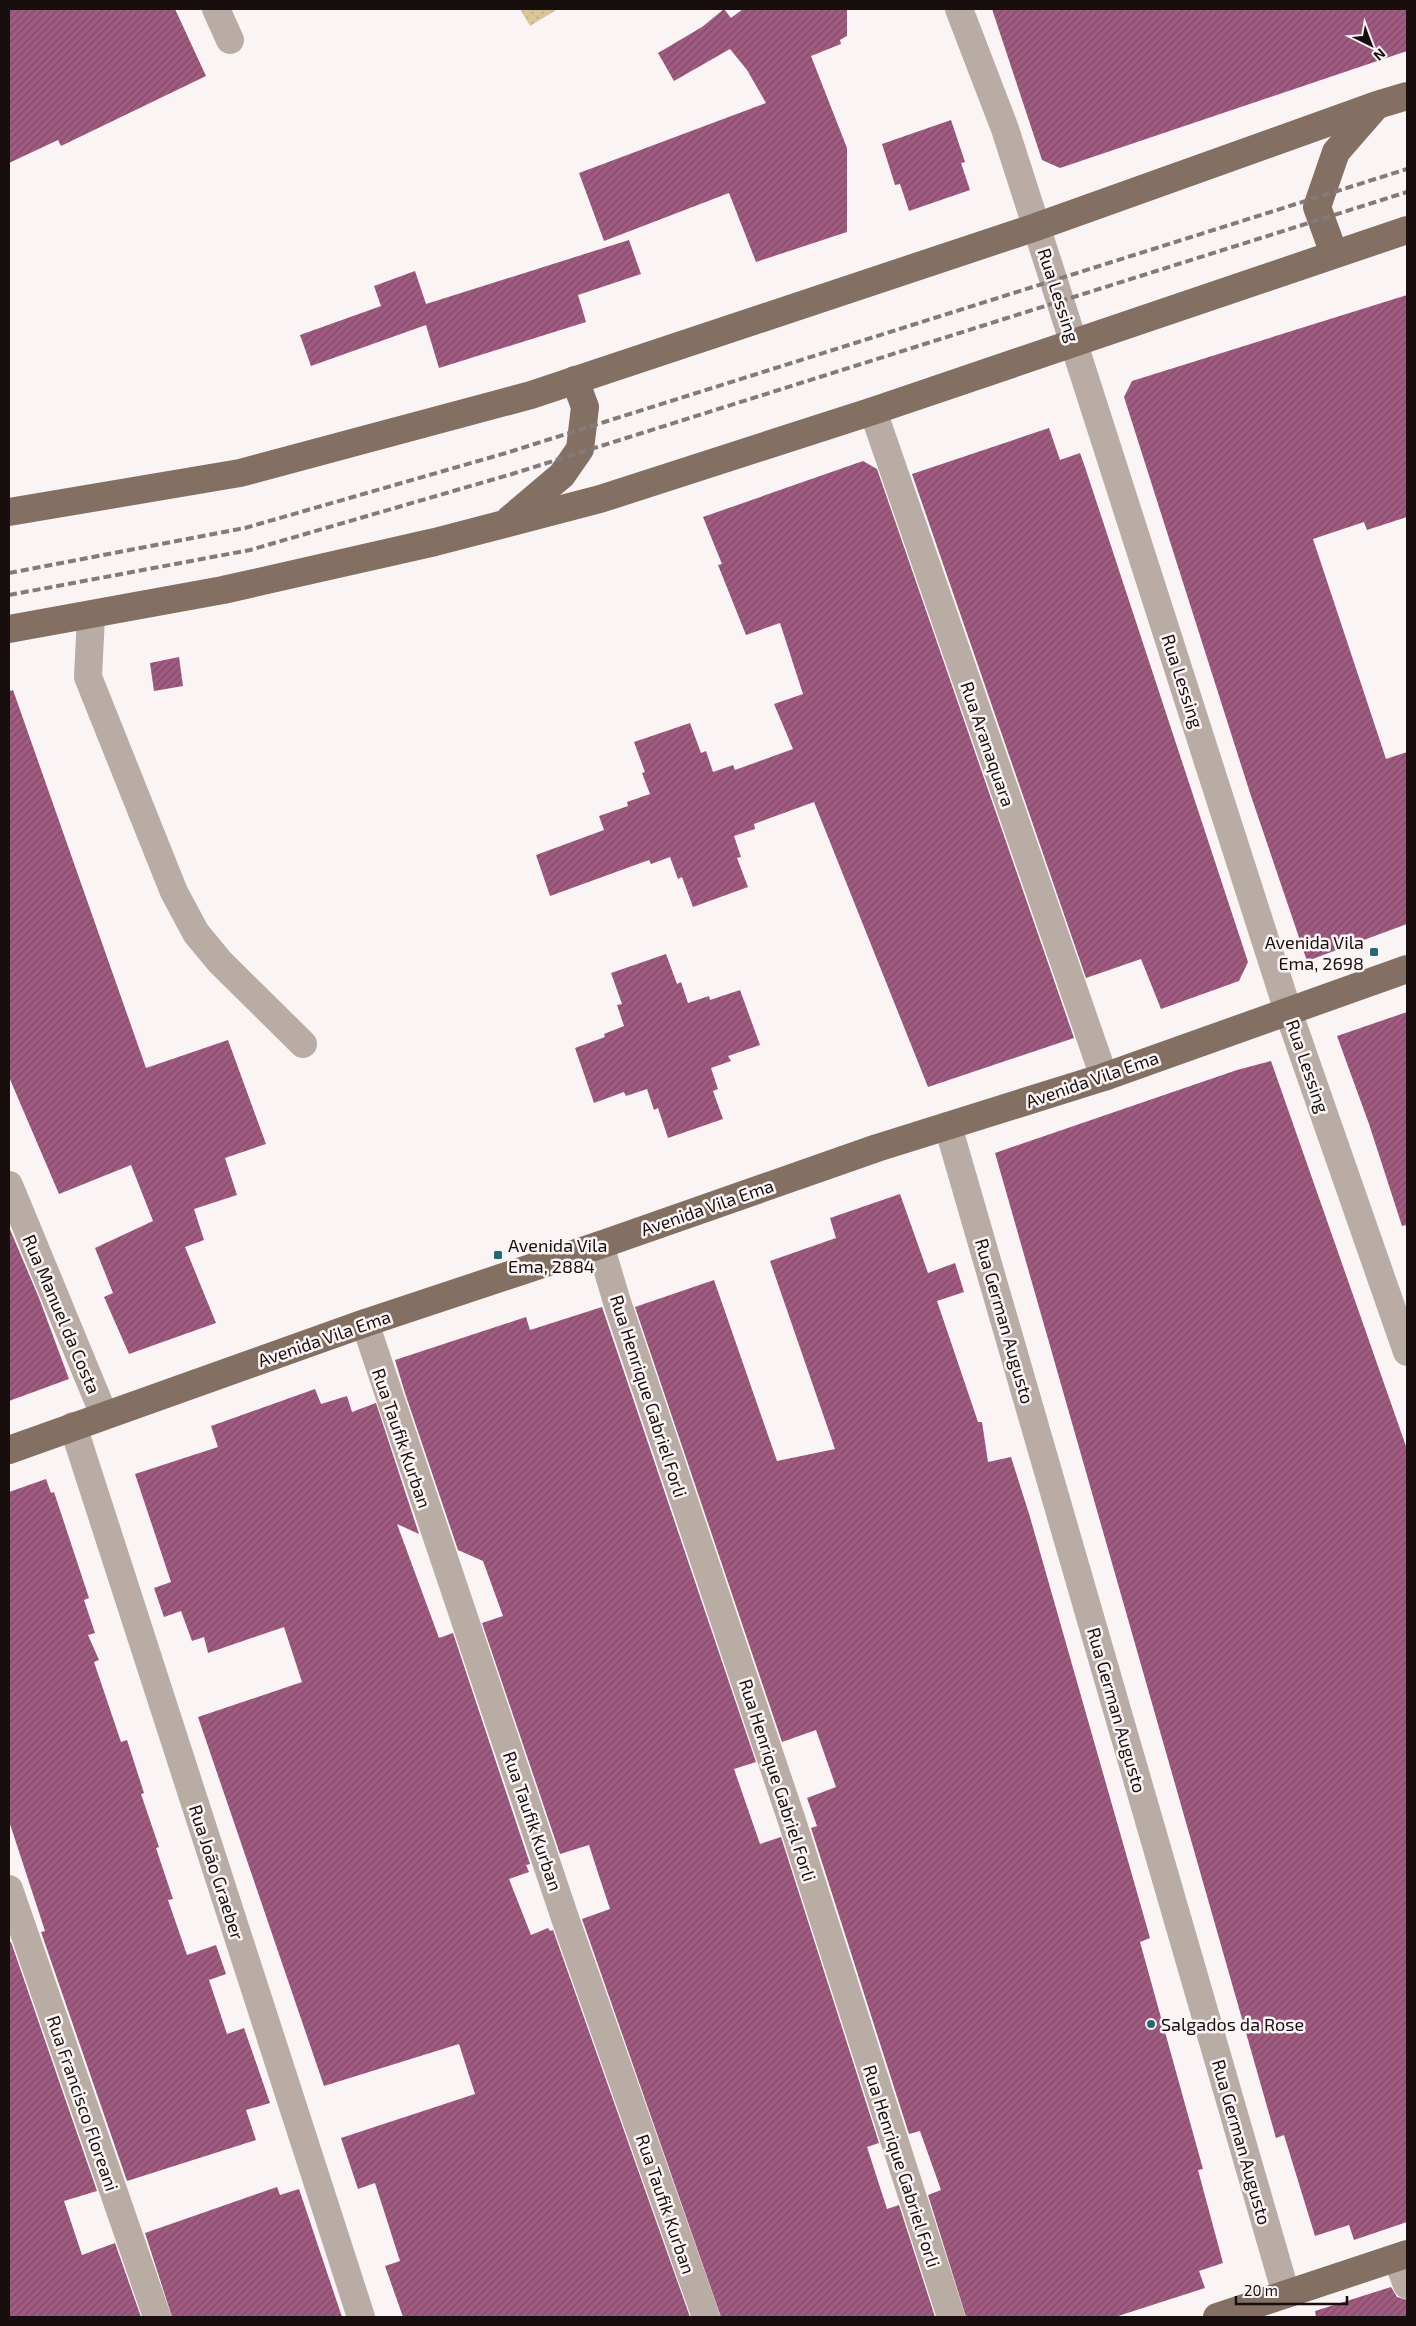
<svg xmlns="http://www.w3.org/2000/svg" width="1416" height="2326" font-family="'Exo 2',sans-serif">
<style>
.park{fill:url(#park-dots)}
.building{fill:url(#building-hatch)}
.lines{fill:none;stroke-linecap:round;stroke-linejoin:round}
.minor{stroke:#b8aca5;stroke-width:28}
.major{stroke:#837063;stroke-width:28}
.rail{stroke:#847a7a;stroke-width:4;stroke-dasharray:8 4;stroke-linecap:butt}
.poi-dot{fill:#236a79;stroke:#fbf4f4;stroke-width:2}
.labels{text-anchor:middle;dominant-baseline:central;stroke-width:5;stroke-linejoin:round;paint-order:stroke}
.street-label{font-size:18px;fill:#190e0e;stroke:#fbf4f4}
.poi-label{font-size:18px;fill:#190e0e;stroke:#fbf4f4;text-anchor:start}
</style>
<defs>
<pattern id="park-dots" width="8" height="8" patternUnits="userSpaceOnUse" patternTransform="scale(1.25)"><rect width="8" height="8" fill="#dbc697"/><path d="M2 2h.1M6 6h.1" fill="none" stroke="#bba981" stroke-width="1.8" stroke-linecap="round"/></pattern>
<pattern id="building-hatch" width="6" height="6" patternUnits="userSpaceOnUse" patternTransform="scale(1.25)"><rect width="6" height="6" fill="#a05b81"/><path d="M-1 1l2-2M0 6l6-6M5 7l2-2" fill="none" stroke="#824a68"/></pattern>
</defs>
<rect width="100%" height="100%" fill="#fbf4f4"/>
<!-- park -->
<polygon class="park" points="520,9 558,9 530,26"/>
<!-- building -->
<g class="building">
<polygon points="9,9 175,9 206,76 61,146 58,140 9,163"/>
<polygon points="724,9 731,18 743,9 847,9 847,36 840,40 841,44 811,56 847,148 847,232 756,262 729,193 604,241 579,173 766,103 747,70 730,49 674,81 658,53 702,27"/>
<polygon points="992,9 1407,9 1407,51 1060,168 1042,160"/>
<polygon points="951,120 965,162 961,163 970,190 909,211 900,184 895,185 882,144"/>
<polygon points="629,240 641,274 578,295 586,322 439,368 426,325 311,366 300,335 381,306 374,286 415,271 426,304"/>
<polygon points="1407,295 1407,517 1367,530 1364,522 1313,539 1386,759 1407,752 1407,924 1307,961 1250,793 1124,397 1132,381"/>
<polygon points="1049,428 1060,460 1080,453 1085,467 1248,962 1239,981 1161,1009 1141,959 1086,978 912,474"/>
<polygon points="863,461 877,469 1074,1038 928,1087 814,802 754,824 755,829 734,836 741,857 737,858 748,887 693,907 682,877 678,879 670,857 651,864 649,860 550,896 536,855 604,830 599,816 628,806 627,802 650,794 642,773 645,772 634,742 690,723 701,753 706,751 713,772 733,765 735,770 793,749 774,704 803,694 780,623 746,635 718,565 722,564 703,517"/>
<polygon points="179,657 183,686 154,691 150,663"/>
<polygon points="13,690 146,1068 228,1040 266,1144 225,1158 237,1195 194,1209 204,1240 185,1247 216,1323 129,1354 104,1297 113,1293 95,1248 153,1221 131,1165 59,1194 9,1077 9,691"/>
<polygon points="666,954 677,984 681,982 688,1003 709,996 710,1000 740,990 760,1045 728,1056 731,1061 711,1068 718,1089 713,1091 723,1119 668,1138 658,1108 654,1110 647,1089 626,1096 624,1092 594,1103 575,1048 605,1037 604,1034 624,1026 617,1005 622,1004 611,973"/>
<polygon points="1407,1012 1407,1225 1402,1226 1369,1124 1337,1036"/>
<polygon points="1271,1061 1407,1449 1407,2222 1354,2240 1349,2225 1315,2236 1284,2135 1276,2138 995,1153 1237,1070"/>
<polygon points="900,1194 928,1273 955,1263 964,1292 937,1301 978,1422 982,1422 988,1462 1011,1457 1030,1517 1150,1938 1140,1942 1203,2169 1198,2170 1223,2263 1199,2271 1205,2288 1115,2317 966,2317 928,2195 941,2190 920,2131 909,2134 811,1828 817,1826 807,1798 836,1787 816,1730 782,1742 635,1307 714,1280 777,1461 835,1449 770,1261 836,1238 830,1218"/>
<polygon points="9,1227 39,1298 69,1379 9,1401"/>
<polygon points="602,1307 756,1762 734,1769 760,1844 781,1837 879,2143 867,2147 887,2209 899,2205 935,2317 721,2317 582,1919 610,1909 599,1876 589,1845 560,1854 482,1623 503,1616 483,1561 458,1550 405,1393 395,1360 526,1317 530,1330"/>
<polygon points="315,1389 321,1404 347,1396 352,1412 376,1403 419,1534 397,1524 439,1638 453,1633 530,1864 526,1865 529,1872 509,1879 531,1935 548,1928 550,1931 553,1930 690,2317 403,2317 385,2266 400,2261 375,2183 358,2189 341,2138 475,2094 459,2044 324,2086 198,1717 302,1682 284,1627 208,1653 204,1637 192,1641 181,1611 164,1617 154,1588 171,1582 135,1474 218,1447 211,1426"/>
<polygon points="46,1479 51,1493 54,1492 89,1598 84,1600 95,1633 88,1635 99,1660 94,1662 121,1742 127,1740 144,1793 141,1794 159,1847 156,1848 173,1899 168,1900 187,1955 216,1945 226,1974 209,1980 227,2034 244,2028 270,2103 246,2110 256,2140 127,2181 41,1932 45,1931 9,1821 9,1492"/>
<polygon points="9,1942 11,1942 97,2191 64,2201 82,2255 115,2243 141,2317 9,2317"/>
<polygon points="277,2187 280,2195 299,2189 342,2317 172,2317 145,2233"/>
<polygon points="1391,2287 1397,2297 1407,2300 1407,2317 1316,2317 1315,2311"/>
</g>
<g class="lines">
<!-- minor -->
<g class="minor">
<polyline points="216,9 230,40"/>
<polyline points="959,9 1005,129 1288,1011 1407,1352"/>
<polyline points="873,411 1104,1077"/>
<polyline points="91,616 88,677 174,892 196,933 220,962 303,1044"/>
<polyline points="948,1126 1286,2294"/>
<polyline points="9,1185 104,1415"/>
<polyline points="600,1245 617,1302 792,1821 951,2317"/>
<polyline points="365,1323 565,1918 706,2317"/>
<polyline points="73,1426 361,2317"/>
<polyline points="9,1889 157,2317"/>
<polyline points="1397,2258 1407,2285"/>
</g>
<!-- major -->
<g class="major">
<polyline points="1334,254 1317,207 1336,152 1376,106"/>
<polyline points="9,512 240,473 531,395 1036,227 1377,105 1407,96"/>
<polyline points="510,519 562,475 580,449 585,407 575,380"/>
<polyline points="9,629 223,590 435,542 600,499 873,411 1407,230"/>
<polyline points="9,1450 365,1323 600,1245 877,1148 1104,1077 1407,969"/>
<polyline points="1217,2317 1407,2254"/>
</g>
<!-- rail -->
<g class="rail">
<polyline points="9,573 245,528 506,453 1407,169"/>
<polyline points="9,595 250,550 512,474 1407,192"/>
</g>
</g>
<!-- markers -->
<g class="poi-dot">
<rect x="1369" y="947" width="10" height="10" rx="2.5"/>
<rect x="493" y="1250" width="10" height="10" rx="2.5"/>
<circle cx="1151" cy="2024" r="5"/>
</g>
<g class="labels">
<!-- street labels -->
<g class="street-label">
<text transform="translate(1059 295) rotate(72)">Rua Lessing</text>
<text transform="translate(1183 681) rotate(72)">Rua Lessing</text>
<text transform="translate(988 744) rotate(71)">Rua Aranaquara</text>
<text transform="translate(1308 1066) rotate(71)">Rua Lessing</text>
<text transform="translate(1092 1079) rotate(-19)">Avenida Vila Ema</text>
<text transform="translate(707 1207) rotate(-19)">Avenida Vila Ema</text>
<text transform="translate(62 1314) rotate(67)">Rua Manuel da Costa</text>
<text transform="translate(1005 1321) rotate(74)">Rua German Augusto</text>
<text transform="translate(324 1338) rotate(-19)">Avenida Vila Ema</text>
<text transform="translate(649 1396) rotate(72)">Rua Henrique Gabriel Forli</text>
<text transform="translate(402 1438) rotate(71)">Rua Taufik Kurban</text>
<text transform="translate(1117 1710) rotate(74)">Rua German Augusto</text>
<text transform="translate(778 1780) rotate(72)">Rua Henrique Gabriel Forli</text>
<text transform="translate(533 1821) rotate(71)">Rua Taufik Kurban</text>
<text transform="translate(217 1872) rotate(72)">Rua João Graeber</text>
<text transform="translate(83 2103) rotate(71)">Rua Francisco Floreani</text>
<text transform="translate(1242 2142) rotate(74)">Rua German Augusto</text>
<text transform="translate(902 2166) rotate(72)">Rua Henrique Gabriel Forli</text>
<text transform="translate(666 2204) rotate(71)">Rua Taufik Kurban</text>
</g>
<!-- poi labels -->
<g class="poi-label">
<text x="1364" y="942" text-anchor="end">Avenida Vila<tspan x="1364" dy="21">Ema, 2698</tspan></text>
<text x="508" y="1245">Avenida Vila<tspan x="508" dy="21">Ema, 2884</tspan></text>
<text x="1161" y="2024">Salgados da Rose</text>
</g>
</g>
<!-- border -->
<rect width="1416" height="2326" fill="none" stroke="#190e0e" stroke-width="20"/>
<!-- north arrow -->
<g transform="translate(1371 45) rotate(138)" stroke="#fbf4f4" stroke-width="4" paint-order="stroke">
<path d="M0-4L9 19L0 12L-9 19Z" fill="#190e0e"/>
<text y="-8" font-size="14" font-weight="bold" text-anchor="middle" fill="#190e0e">N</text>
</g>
<!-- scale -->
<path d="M1236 2296v8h111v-8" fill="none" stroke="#190e0e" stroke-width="2.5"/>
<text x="1244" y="2296" font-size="15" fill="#190e0e" stroke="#fbf4f4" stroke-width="4" paint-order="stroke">20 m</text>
</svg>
